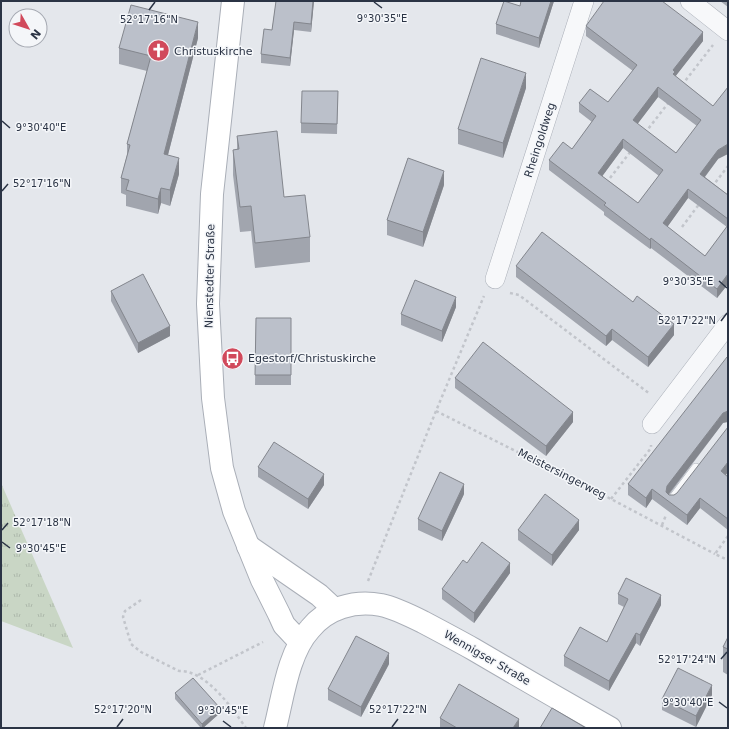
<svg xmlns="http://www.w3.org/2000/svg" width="729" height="729" font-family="'DejaVu Sans',sans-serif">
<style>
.grass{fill:url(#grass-tufts)}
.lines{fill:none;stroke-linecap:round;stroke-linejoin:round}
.service-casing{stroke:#a9aeb7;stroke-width:10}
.minor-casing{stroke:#a9aeb7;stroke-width:20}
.secondary-casing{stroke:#a9aeb7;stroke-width:24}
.path{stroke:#c2c5cb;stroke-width:2.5;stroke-dasharray:3 3;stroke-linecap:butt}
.service{stroke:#f7f8fa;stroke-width:9}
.minor{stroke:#f7f8fa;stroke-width:19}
.secondary{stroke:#fff;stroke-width:22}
.wall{fill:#a1a5ae;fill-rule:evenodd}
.shaded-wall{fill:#83868d}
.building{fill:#bbc0ca;stroke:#83868d;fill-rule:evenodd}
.ticks{fill:none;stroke:#2b3445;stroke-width:1.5}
.labels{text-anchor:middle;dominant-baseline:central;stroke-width:3;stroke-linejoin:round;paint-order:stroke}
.poi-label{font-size:11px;fill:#2b3445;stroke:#f4f6f9;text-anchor:start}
.street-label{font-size:11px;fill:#2b3445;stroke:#f4f6f9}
.ticks-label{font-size:10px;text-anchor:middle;fill:#2b3445;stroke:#f4f6f9;stroke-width:3;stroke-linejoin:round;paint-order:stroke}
</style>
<defs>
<pattern id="grass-tufts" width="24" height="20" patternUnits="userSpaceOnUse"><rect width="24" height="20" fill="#c9d6c5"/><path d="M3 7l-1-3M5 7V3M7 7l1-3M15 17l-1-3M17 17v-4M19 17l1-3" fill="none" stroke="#adb8ab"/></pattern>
</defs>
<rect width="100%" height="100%" fill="#e4e7ec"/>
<!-- grass -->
<polygon class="grass" points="1,483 73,648 1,621"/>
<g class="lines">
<defs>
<polyline id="service" points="672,500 696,468"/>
<g id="minor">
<polyline points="690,1 728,31"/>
<polyline points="495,279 584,1"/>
<polyline points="652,424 728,324"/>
</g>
<g id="secondary">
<polyline points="233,1 212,194 208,304 213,398 222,468 234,511 262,580 279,614 284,625 300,642"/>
<polyline points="248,546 319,595 334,609"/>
<path d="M275,728C283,697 288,653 310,629C327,608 354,600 381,605C395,608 409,615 423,622C440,631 457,640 473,649C519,676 564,702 610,728"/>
</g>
</defs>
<!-- service casing -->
<use href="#service" class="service-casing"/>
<!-- minor casing -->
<use href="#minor" class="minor-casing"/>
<!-- secondary casing -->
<use href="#secondary" class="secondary-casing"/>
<!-- path -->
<g class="path">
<polyline points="682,85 713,45"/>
<polyline points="645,133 669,102"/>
<polyline points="610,178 631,151"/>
<polyline points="712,187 728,166"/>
<polyline points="682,227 700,203"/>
<polyline points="510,293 519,295 650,394"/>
<polyline points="436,411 611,499 715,554"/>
<polyline points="611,499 651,448 651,445"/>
<polyline points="662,525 666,515"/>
<polyline points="728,536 715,554 728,560"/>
<polyline points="368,581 436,411 484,296"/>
<path d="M141,600L125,611L123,617L131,644L141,652L179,671C206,670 232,708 246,728"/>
<polyline points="198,675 263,642"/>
</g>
<!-- service -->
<use href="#service" class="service"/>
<!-- minor -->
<use href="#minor" class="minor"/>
<!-- secondary -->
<use href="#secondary" class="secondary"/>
</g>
<!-- wall -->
<g class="wall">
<polygon points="276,1 314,1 311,32 294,30 290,66 261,63 261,54 272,30"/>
<polygon points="554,1 539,48 496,34 496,24 520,6"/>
<polygon points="720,1 728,1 728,7"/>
<path d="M586,26L703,41L675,76L713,106L718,159L705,177L728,195V284L717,298L651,248L650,249L604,215V212L549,170V160L572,149L592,122L579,112V103L608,102L633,71L586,36ZM658,97L697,126L676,153L637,124ZM623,148L659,176L638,203L602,176ZM688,198L727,227L705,256L667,227Z"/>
<polygon points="198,38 168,155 179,174 170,206 161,203 158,214 126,206 126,195 121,193 121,178 127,155 127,144 147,71 119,64 119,48"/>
<polygon points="526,88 503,158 458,144 458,129"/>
<polygon points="338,91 337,134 301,133 301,123"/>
<polygon points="237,136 284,197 310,237 310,262 255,268 251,231 240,232 233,175 233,150 237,149"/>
<polygon points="444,185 423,247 387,235 387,220"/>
<polygon points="516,266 633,302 674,335 648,367 612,340 606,346 516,277"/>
<polygon points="111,291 170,336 138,353 111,301"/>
<polygon points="456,307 442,342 401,325 401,314"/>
<polygon points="256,318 291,318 291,385 255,385"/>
<polygon points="455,378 573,422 546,456 455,388"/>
<polygon points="723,423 669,495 674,495 726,475 728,477 728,530 700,508 687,525 652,499 646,508 628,495 628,484"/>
<polygon points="258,467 324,485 308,509 258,477"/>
<polygon points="464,494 442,541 418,530 418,519"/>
<polygon points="518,530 579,530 552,566 518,540"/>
<polygon points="467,563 510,573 474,623 442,599 442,589"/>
<polygon points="618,594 661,605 640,646 636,643 609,691 564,666 564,656 607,642 624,607 618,604"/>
<polygon points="728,637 728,675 723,672 723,647"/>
<polygon points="389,664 361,717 328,700 328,689"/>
<polygon points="175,693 220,713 203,728 201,728 175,699"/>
<polygon points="712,695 696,727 662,710 662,699"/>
<polygon points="440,718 519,728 440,728"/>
</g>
<!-- shaded-wall -->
<g class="shaded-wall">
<polygon points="313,1 314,1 311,32 311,24"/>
<polygon points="551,1 554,1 539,48 539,38"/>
<polygon points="198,22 198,38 164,170 164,154"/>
<polygon points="294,22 294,30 290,66 290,58"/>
<polygon points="703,32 703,41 675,77 673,84 673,70"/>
<polygon points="526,73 526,88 503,158 503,143"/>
<polygon points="658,87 658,97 633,130 633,120"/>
<polygon points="623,139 623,148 598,182 598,173"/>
<polygon points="728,144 728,154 718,159 700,183 700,174 718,150"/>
<polygon points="179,158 179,174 170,206 170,190"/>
<polygon points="444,171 444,185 423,247 423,232"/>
<polygon points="161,188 161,203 158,214 158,199"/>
<polygon points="688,189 688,198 663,233 663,223"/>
<polygon points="651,238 651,248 650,249 650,240"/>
<polygon points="728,274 728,284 717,298 717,289"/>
<polygon points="456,297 456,307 442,342 442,331"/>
<polygon points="674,324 674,335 648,367 648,357"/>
<polygon points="170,326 170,336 138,353 138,343"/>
<polygon points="612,329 612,340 606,346 606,336"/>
<polygon points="728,411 728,422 723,423 667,496 666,492 667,486 723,413"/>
<polygon points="573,412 573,422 546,456 546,446"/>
<polygon points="728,462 728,472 721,482 721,471"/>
<polygon points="324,474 324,485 308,509 308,499"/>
<polygon points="464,484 464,494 442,541 442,531"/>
<polygon points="652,489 652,499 646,508 646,498"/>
<polygon points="700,498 700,508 687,525 687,515"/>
<polygon points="579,520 579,530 552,566 552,555"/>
<polygon points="510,563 510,573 474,623 474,613"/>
<polygon points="661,595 661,605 640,646 640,635"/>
<polygon points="636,633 636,643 609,691 609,681"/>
<polygon points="389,653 389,664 361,717 361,707"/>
<polygon points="712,685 712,695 696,727 696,716"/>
<polygon points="220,708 220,713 203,728 202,728 202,724"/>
<polygon points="519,719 519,728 513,728"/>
</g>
<!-- building -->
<g class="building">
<polygon points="276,1 313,1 311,24 294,22 290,58 261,54 264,29 272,30"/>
<polygon points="504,1 520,6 521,1 551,1 539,38 496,24"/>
<path d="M604,1H662L703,32L673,70L675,72L673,74L713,106L728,87V144L718,150L700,174L728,195V219L688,189L663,223L705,256L728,225V274L717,289L651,238L650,240L604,205L606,203L549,160L563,142L572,149L596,116L579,103L590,89L608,102L637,65L586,26ZM658,87L701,120L676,153L633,120ZM623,139L663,170L638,203L598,173Z"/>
<polygon points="131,5 198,22 164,154 179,158 170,190 161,188 158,199 126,190 129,180 121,178 130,145 127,144 151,56 119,48"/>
<polygon points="481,58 526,73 503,143 458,129"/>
<polygon points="302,91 338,91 337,124 301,123"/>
<polygon points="277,131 284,197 305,195 310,237 255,243 251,206 240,207 233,150 239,149 237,136"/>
<polygon points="408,158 444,171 423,232 387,220"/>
<polygon points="542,232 633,302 637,296 674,324 648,357 612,329 606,336 516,266"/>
<polygon points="143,274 170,326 138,343 111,291"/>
<polygon points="415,280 456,297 442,331 401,314"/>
<polygon points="256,318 291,318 291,375 255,375"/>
<polygon points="483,342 573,412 546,446 455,378"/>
<polygon points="727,357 728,358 728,411 723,413 667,486 666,492 669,495 674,495 677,493 728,427 728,462 721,471 728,477 728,519 700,498 687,515 652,489 646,498 628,484"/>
<polygon points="274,442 324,474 308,499 258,467"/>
<polygon points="440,472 464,484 442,531 418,519"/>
<polygon points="545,494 579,520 552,555 518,530"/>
<polygon points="482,542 510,563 474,613 442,589 463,560 467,563"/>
<polygon points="626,578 661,595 640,635 636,633 609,681 564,656 580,627 607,642 628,599 618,594"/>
<polygon points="356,636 389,653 361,707 328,689"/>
<polygon points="728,637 728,649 723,647"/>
<polygon points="678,668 712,685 696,716 662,699"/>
<polygon points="193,678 220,708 202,724 175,693"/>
<polygon points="459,684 519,719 513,728 457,728 440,718"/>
<polygon points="552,708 586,728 540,728"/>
</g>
<!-- ticks -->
<path class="ticks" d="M374,2L382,8M149,10L155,2M2,121L10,128M2,191L8,184M719,281L727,288M721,321L727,313M2,530L8,523M2,542L10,548M721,659L727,652M719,702L727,708M223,721L231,727M117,727L123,719M392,727L398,719"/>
<!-- icons -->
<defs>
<symbol id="church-disc" viewBox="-11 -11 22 22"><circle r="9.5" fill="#d1495b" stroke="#f4f6f9"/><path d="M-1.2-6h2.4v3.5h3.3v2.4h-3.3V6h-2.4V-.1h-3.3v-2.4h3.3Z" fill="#fff"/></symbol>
<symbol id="bus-disc" viewBox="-11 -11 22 22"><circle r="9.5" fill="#d1495b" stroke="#f4f6f9"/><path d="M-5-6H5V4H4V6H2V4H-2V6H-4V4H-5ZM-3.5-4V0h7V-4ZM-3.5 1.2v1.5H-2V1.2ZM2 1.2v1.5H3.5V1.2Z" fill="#fff"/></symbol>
</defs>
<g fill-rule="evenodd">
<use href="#church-disc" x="146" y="38" width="25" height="25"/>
<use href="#bus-disc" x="220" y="346" width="25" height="25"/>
</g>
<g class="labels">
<!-- poi labels -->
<g class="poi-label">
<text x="174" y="51">Christuskirche</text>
<text x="248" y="358">Egestorf/Christuskirche</text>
</g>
<!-- street labels -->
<g class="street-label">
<text transform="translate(540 140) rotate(-72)">Rheingoldweg</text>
<text transform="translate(210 276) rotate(-89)">Nienstedter Straße</text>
<text transform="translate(562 474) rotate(27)">Meistersingerweg</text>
<text transform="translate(487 658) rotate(30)">Wennigser Straße</text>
</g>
</g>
<g class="ticks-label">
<text x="382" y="22">9°30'35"E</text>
<text x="149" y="23">52°17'16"N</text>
<text x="41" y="131">9°30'40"E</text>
<text x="42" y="187">52°17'16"N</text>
<text x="688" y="285">9°30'35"E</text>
<text x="687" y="324">52°17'22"N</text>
<text x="42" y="526">52°17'18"N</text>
<text x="41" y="552">9°30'45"E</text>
<text x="687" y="663">52°17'24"N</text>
<text x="688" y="706">9°30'40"E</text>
<text x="123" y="713">52°17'20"N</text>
<text x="398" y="713">52°17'22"N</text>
<text x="223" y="714">9°30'45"E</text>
</g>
<!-- border -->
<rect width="729" height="729" fill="none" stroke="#2b3445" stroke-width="4"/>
<!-- north arrow -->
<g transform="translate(28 28) rotate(129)"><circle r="19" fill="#f4f6f9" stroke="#a4a8b1"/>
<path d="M0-3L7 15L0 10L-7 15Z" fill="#d1495b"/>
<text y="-6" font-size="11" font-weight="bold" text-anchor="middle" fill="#2b3445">N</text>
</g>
</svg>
